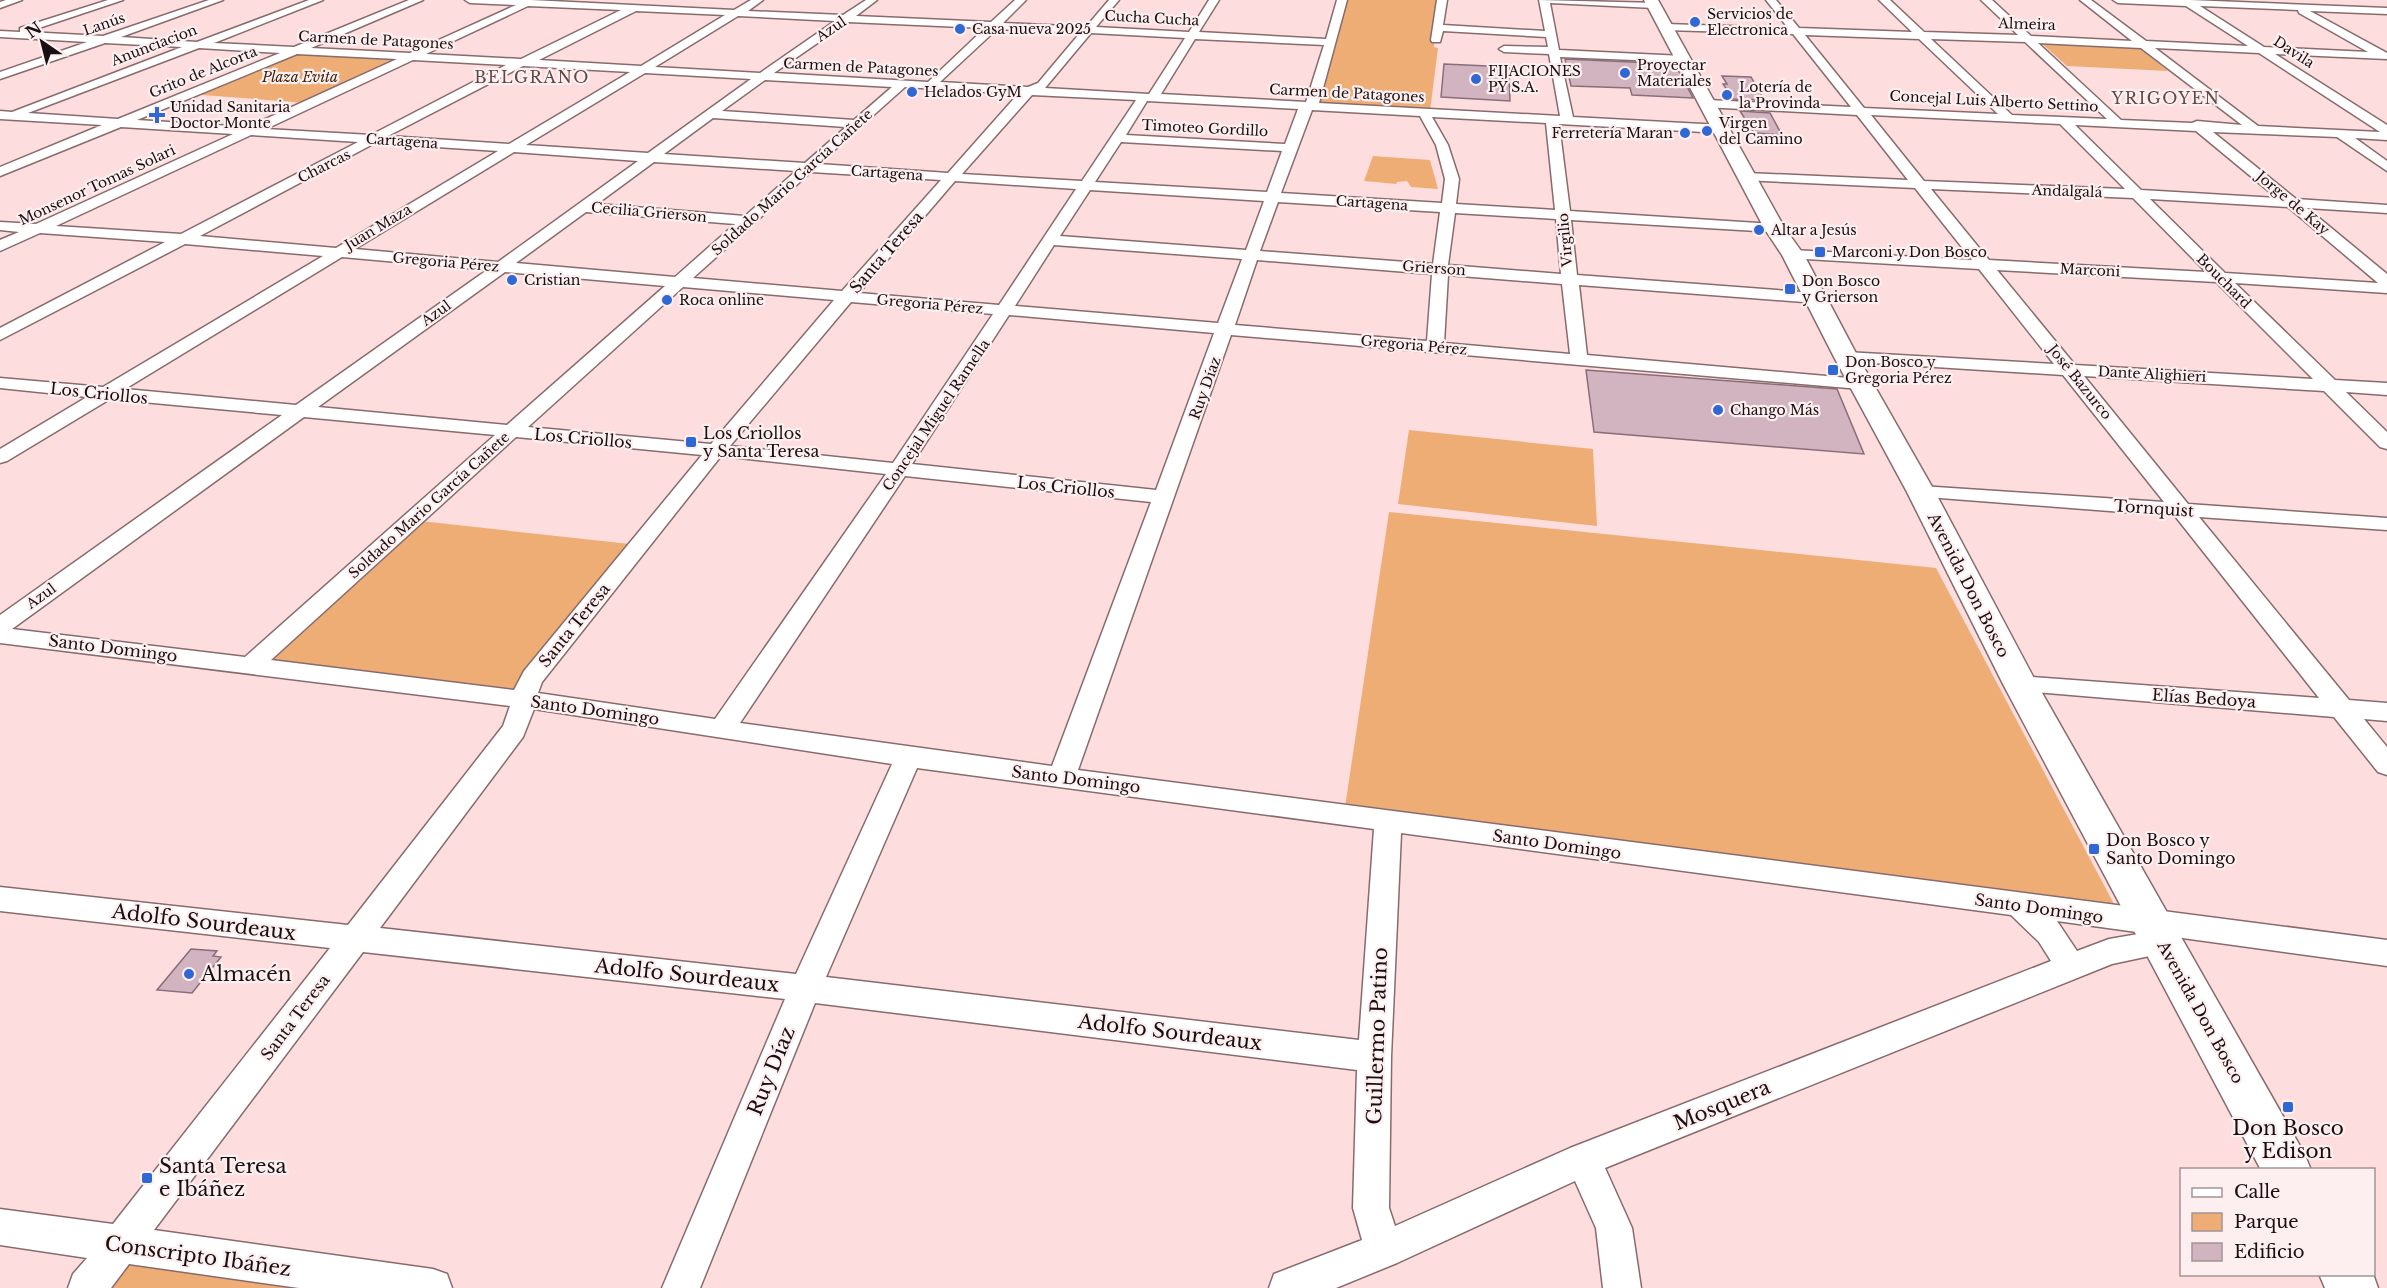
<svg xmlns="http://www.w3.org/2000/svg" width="2387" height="1288" font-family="'Libre Baskerville',serif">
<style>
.green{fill:#efad76}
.building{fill:#d1b4bf;stroke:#896e79;stroke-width:1.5}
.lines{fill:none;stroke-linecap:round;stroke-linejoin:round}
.street-casing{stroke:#886b6c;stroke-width:3}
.secondary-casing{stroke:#886b6c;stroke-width:3}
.street{fill:#fff;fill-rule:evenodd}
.secondary{fill:#fff;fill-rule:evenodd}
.poi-dot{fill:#2f67d5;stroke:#fdeff0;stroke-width:2}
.labels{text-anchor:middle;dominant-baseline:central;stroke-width:4.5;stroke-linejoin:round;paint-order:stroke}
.far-poi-label{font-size:14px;fill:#1a0f10;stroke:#fdeff0;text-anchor:start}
.far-street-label{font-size:14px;fill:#1a0f10;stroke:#fdeff0}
.far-park-label{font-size:14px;font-style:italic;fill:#3c2209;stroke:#fdeff0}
.far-quarter-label{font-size:16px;letter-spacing:1.5px;fill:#624748;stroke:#fdeff0}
.street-label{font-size:16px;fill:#1a0f10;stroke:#fdeff0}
.poi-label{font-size:16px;fill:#1a0f10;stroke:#fdeff0;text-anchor:start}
.near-street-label{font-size:20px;fill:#1a0f10;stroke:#fdeff0}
.near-poi-label{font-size:20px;fill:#1a0f10;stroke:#fdeff0;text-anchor:start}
</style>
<rect width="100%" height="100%" fill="#feddde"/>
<!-- green -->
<g class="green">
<polygon points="1346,0 1438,0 1434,47 1438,48 1430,111 1318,103"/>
<polygon points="2040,42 2137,46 2168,71 2067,66"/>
<polygon points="295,50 411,57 307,103 189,94"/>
<polygon points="1373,156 1430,160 1438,189 1411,187 1407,181 1397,182 1396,184 1364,181"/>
<polygon points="1409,430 1593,449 1597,526 1398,504"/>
<polygon points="1389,512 1936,568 2115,906 1344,814"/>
<polygon points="411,520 639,545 522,699 252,664"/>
<polygon points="120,1246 433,1288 87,1288"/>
</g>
<!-- building -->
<g class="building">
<polygon points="1565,59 1675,64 1693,98 1632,95 1630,88 1571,86"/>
<polygon points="1444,64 1509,67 1510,101 1441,97"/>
<polygon points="1722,76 1751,77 1764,100 1733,99 1723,84 1727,84"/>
<polygon points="1740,111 1770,113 1782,135 1754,133"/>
<polygon points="1586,370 1837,389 1864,454 1594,432"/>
<polygon points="191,949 217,951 213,956 221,957 192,993 157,990"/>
</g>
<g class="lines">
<defs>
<g id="street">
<polygon points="6,0 22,0 0,8 0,2"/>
<path d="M108,0H123L27,32L103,36L209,0H223L121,37L197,42L309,0H323L214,43L294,47L409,0H423L311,48L410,53L516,5L470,3L465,0H531L734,10L751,0H763L748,11L843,15L866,0H877L856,16L991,22L1015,0H1026L1003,23L1086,27L1109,0H1119L1096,27L1189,32L1209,0H1219L1199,32L1326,39L1337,0H1347L1319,103L1560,116L1549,54L1504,52L1499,49L1504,46L1548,47L1546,37L1443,31L1440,42H1432L1431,40L1437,0H1447L1443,25L1545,31L1539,0L1658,3L1659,5L1654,8L1550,3L1559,50L1683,56L1689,59L1683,62L1560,57L1573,117L1721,125L1727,129L1721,133L1559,124L1570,211L1774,224L1781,228L1774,232L1571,220L1577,275L1816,293L1824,298L1816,303L1579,285L1587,355L1860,379L1866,380L1869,384L1866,388L1860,389L1231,335L1078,770L2387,940V966L2175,937L2177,942L2173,951L2112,964L1605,1168L1632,1228L1641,1288H1603L1596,1228L1575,1181L1397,1263L1336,1288H1269L1274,1274L1362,1240L1353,1208L1357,1070L815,1003L700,1288H662L785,999L363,952L154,1230L433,1269L447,1274L452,1288H299L129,1264L111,1288H68L73,1274L87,1258L0,1245V1209L113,1224L330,948L0,911V887L348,925L503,726L510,706L0,643V615L282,415L110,399L7,461L0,463V449L87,397L0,388V378L103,387L323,256L185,244L0,340V328L165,242L40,233L0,251V240L19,232L0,230V222L36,224L233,134L121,127L0,176V167L102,125L0,119V111L12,112L182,47L105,43L0,79V72L87,42L0,37V31L20,32V28ZM528,6L621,10L521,59L426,54ZM636,11L725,15L641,66L539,60ZM738,16L835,21L760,73L655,67ZM848,22L985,28L928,82L774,73ZM997,29L1080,33L1038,83L1028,87L940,82ZM1091,33L1185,38L1149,94L1045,88ZM1195,39L1324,45L1306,102L1161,94ZM199,48L280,53L118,119L28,113ZM297,54L397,59L248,127L137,120ZM413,60L506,65L371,135L266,129ZM523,66L630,72L509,144L388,136ZM645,73L751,79L648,153L526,145ZM765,80L892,87L854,120L722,111ZM905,87L1018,94L948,173L819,164ZM1032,95L1136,100L1082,181L962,174ZM1147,101L1298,109L1285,144L1126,135ZM1312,110L1420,116L1436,145L1445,179L1442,203L1281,193ZM1432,117L1546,123L1555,210L1456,204L1459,179L1448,145ZM713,118L846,127L805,163L664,154ZM251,135L358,142L181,234L56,226ZM1121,142L1282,151L1267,192L1095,182ZM375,143L498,151L336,248L200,236ZM514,152L638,161L498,262L355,249ZM654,162L796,171L745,216L597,204ZM811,172L941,180L842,291L693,278ZM955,181L1076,189L999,305L859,293ZM1090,190L1264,201L1246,250L1060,236ZM1278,202L1440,212L1433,264L1260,251ZM586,212L735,224L675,277L516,263ZM1455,213L1556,219L1561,274L1448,265ZM1054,245L1242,259L1218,323L1015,306ZM342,257L487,270L296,405L125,389ZM1257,260L1432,274L1427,341L1235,325ZM505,272L665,286L507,425L318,407ZM1448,275L1562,284L1570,354L1444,343ZM683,287L834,300L711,444L528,427ZM851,302L993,314L893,463L730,446ZM1009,315L1214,333L1156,490L912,464ZM304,417L495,435L245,657L12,629ZM516,437L702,455L524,671L514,690L271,660ZM721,456L886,474L715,719L538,693L542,682ZM905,476L1151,502L1052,766L740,723ZM534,709L892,764L796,974L380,928L523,737ZM917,768L1374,829L1359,1040L826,977ZM1401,833L2011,915L2039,942L2051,961L1570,1148L1395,1226L1389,1208L1391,1057ZM2057,921L2144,933L2109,939L2077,951Z"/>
<path d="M1766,0H1776L1799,28L1912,32L1879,0H1890L1924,32L2018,35L1981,0H1992L2031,36L2132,41L2080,0H2091L2146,41L2248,46L2186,6L2118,3L2113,0H2190L2387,8V14L2310,11L2387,53V59L2275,54L2387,125V140L2355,138L2387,161V171L2337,137L2213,132L2296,199L2387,205V213L2307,208L2387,274V293L2235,283L2335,380L2387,383V395L2346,392L2387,432V449L2380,447L2324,391L2084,376L2188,504L2387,518V530L2199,517L2349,700L2387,703V721L2364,719L2387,747V775L2378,772L2334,717L2011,690L2008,684L2011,678L2020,676L2319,698L2175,516L1914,496L1911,492L1914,488L1921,486L2164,502L2063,375L1840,361L1837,357L1840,353L1846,352L2054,364L1979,269L1788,258L1785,255L1793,250L1972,260L1915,188L1742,180L1740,177L1742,174L1747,173L1908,180L1857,115L1704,107L1702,104L1708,100L1851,107L1793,34L1666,30L1661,27L1666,24L1788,28ZM2200,6L2298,10L2299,13L2368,52L2264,47ZM1805,35L1919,39L1998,114L1864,108ZM1931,39L2025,42L2107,119L2012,115ZM2038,43L2141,48L2242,125L2197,121L2192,123L2121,120ZM2155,48L2259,53L2380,132L2258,126ZM1871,115L2060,124L2125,189L1924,181ZM2075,125L2196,131L2277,198L2141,190ZM1931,189L2133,198L2206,272L1989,260ZM2150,199L2288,207L2378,283L2225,273ZM1997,270L2216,282L2313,379L2075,365Z"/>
</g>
<g id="secondary">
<polygon points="1644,0 1658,0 1784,227 1804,255 1858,357 1935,492 2037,684 2304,1153 2311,1170 2261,1170 2003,684 1907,492 1834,357 1782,255 1764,228"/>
<polygon points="2319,1274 2373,1274 2378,1288 2325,1288"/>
</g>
</defs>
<!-- street casing -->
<use href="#street" class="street-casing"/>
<!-- secondary casing -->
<use href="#secondary" class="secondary-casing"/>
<!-- street -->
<use href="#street" class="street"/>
<!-- secondary -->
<use href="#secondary" class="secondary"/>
</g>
<!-- markers -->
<g class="poi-dot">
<circle cx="1695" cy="22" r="6"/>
<circle cx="960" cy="29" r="6"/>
<circle cx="1625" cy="73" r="6"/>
<circle cx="1476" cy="79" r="6"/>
<circle cx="912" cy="92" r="6"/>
<circle cx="1727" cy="95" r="6"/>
<path d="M154 106h6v6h6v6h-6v6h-6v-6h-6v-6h6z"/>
<circle cx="1707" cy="131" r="6"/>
<circle cx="1685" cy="133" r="6"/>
<circle cx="1759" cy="230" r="6"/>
<rect x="1814" y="246" width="12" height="12" rx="3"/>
<circle cx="512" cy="280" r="6"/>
<rect x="1784" y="283" width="12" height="12" rx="3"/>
<circle cx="667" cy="300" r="6"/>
<rect x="1827" y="364" width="12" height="12" rx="3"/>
<circle cx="1718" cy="410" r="6"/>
<rect x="685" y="436" width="12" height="12" rx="3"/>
<rect x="2088" y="843" width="12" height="12" rx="3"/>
<circle cx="189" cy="974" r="6"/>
<rect x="2282" y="1101" width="12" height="12" rx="3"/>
<rect x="141" y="1172" width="12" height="12" rx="3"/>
</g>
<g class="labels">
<!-- far-poi labels -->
<g class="far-poi-label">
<text x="1707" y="14">Servicios de<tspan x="1707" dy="16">Electronica</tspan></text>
<text x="972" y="29">Casa nueva 2025</text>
<text x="1637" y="65">Proyectar<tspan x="1637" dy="16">Materiales</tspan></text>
<text x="1488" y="71">FIJACIONES<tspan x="1488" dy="16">PY S.A.</tspan></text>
<text x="1739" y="87">Lotería de<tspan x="1739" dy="16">la Provinda</tspan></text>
<text x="924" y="92">Helados GyM</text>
<text x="170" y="107">Unidad Sanitaria<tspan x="170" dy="16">Doctor Monte</tspan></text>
<text x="1719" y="123">Virgen<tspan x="1719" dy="16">del Camino</tspan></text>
<text x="1673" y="133" text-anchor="end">Ferretería Maran</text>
<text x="1771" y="230">Altar a Jesús</text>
<text x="1832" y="252">Marconi y Don Bosco</text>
<text x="524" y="280">Cristian</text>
<text x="1802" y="281">Don Bosco<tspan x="1802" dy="16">y Grierson</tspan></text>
<text x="679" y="300">Roca online</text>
<text x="1845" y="362">Don Bosco y<tspan x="1845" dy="16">Gregoria Pérez</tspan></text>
<text x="1730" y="410">Chango Más</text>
</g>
<!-- far-street labels -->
<g class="far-street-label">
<text transform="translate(1152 18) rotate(3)">Cucha Cucha</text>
<text transform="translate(104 24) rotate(-19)">Lanús</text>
<text transform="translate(2027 24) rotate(2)">Almeira</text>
<text transform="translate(831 29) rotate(-34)">Azul</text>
<text transform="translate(376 40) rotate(3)">Carmen de Patagones</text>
<text transform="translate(154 45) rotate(-21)">Anunciacion</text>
<text transform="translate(2294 52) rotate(33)">Davila</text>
<text transform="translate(861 67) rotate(3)">Carmen de Patagones</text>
<text transform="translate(203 72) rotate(-22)">Grito de Alcorta</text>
<text transform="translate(1347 93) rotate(3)">Carmen de Patagones</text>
<text transform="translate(1994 101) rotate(3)">Concejal Luis Alberto Settino</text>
<text transform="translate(1205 128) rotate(3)">Timoteo Gordillo</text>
<text transform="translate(402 141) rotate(4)">Cartagena</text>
<text transform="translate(324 166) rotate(-27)">Charcas</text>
<text transform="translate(887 173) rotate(4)">Cartagena</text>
<text transform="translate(792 182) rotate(-42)">Soldado Mario García Cañete</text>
<text transform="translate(97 185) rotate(-25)">Monsenor Tomas Solari</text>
<text transform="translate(2067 191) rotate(2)">Andalgalá</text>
<text transform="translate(1372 203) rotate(4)">Cartagena</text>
<text transform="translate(2293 203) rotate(40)">Jorge de Kay</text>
<text transform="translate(649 212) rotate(5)">Cecilia Grierson</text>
<text transform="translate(378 227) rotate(-31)">Juan Maza</text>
<text transform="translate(1565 240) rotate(-95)">Virgilio</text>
<text transform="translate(446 262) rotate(5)">Gregoria Pérez</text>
<text transform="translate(1434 268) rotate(4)">Grierson</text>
<text transform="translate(2090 270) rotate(3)">Marconi</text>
<text transform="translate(2224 281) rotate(45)">Bouchard</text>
<text transform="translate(930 304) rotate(5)">Gregoria Pérez</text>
<text transform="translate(436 313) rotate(-36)">Azul</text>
<text transform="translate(1414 345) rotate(5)">Gregoria Pérez</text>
<text transform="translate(2152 374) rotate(3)">Dante Alighieri</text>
<text transform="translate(2080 382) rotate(51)">José Bazurco</text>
<text transform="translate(1205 388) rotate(-70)">Ruy Díaz</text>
<text transform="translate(936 415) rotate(-56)">Concejal Miguel Ramella</text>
<text transform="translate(429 505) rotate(-42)">Soldado Mario García Cañete</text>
<text transform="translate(41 596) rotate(-36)">Azul</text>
</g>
<!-- far-park labels -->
<g class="far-park-label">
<text x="300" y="77">Plaza Evita</text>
</g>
<!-- far-quarter labels -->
<g class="far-quarter-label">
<text x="532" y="77">BELGRANO</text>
<text x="2166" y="98">YRIGOYEN</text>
</g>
<!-- street labels -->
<g class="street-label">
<text transform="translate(886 252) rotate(-49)">Santa Teresa</text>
<text transform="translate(99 393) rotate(6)">Los Criollos</text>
<text transform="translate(583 438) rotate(5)">Los Criollos</text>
<text transform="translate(1066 487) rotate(6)">Los Criollos</text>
<text transform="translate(2154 508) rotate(4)">Tornquist</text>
<text transform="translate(1969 585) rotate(63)">Avenida Don Bosco</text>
<text transform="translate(574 625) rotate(-51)">Santa Teresa</text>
<text transform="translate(113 648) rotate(7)">Santo Domingo</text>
<text transform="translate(2204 698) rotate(4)">Elías Bedoya</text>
<text transform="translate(595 710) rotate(8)">Santo Domingo</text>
<text transform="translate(1076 779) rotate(7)">Santo Domingo</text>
<text transform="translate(1557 844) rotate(8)">Santo Domingo</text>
<text transform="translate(2039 908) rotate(8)">Santo Domingo</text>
<text transform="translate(2201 1012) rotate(61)">Avenida Don Bosco</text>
<text transform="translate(295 1017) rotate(-53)">Santa Teresa</text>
</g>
<!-- poi labels -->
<g class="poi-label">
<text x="703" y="433">Los Criollos<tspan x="703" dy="18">y Santa Teresa</tspan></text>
<text x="2106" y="840">Don Bosco y<tspan x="2106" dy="18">Santo Domingo</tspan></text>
</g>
<!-- near-street labels -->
<g class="near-street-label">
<text transform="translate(204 922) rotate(7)">Adolfo Sourdeaux</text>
<text transform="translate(687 975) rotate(6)">Adolfo Sourdeaux</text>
<text transform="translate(1170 1032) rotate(7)">Adolfo Sourdeaux</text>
<text transform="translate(1377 1036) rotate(-88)">Guillermo Patino</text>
<text transform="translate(771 1071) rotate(-68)">Ruy Díaz</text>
<text transform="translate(1722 1105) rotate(-22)">Mosquera</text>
<text transform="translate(198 1256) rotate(8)">Conscripto Ibáñez</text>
</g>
<!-- near-poi labels -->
<g class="near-poi-label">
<text x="201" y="974">Almacén</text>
<text x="2288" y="1128" text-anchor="middle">Don Bosco<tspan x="2288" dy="23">y Edison</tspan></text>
<text x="159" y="1166">Santa Teresa<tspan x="159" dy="23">e Ibáñez</tspan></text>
</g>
</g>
<!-- legend -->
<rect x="2180" y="1168" width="195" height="108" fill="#fdeff0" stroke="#a29596" stroke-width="1.5"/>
<rect x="2192" y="1188" width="30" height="9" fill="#ffffff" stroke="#a29596" stroke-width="1.5"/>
<text x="2234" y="1198" font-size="18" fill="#1a0f10">Calle</text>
<rect x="2192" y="1213" width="30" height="18" fill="#efad76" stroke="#a29596" stroke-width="1.5"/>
<text x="2234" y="1228" font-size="18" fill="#1a0f10">Parque</text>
<rect x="2192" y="1243" width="30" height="18" fill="#d1b4bf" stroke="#a29596" stroke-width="1.5"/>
<text x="2234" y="1258" font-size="18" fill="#1a0f10">Edificio</text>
<!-- north arrow -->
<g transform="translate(42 42) rotate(325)" stroke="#fdeff0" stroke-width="4.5" paint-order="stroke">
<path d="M0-4.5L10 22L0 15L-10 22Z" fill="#1a0f10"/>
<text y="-9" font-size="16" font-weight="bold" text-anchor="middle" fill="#1a0f10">N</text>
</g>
</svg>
